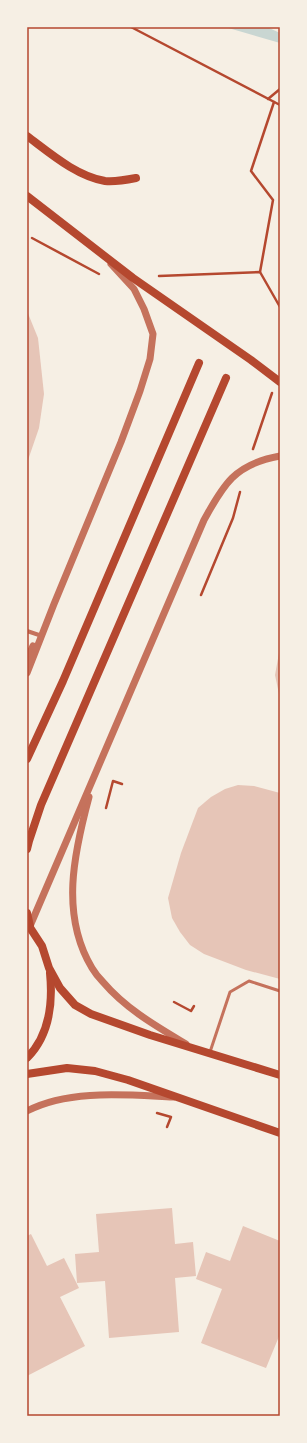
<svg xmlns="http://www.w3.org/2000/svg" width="307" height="1443" font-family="Ubuntu,sans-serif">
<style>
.water{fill:#c9d6d2}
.building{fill:#e6c5b7}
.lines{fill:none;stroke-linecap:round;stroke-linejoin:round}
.path{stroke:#b5482f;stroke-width:2.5}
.service{stroke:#c5725c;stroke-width:3}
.minor{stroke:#c5725c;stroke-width:4}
.tertiary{stroke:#c5725c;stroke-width:7}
.secondary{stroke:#b5482f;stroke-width:8}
.neatline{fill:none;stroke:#b5482f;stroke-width:1.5}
</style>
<rect width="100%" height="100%" fill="#f6efe4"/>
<!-- water -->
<polygon class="water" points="225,27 267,27 280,33 280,43"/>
<!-- building -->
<g class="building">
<polygon points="27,311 38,338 44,394 39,428 27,463"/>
<polygon points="279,653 280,653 279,694 275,675"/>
<polygon points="238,785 254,786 280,793 280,979 246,970 204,954 190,945 180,932 172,918 168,898 181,853 198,808 211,797 225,789"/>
<polygon points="172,1208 175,1244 193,1242 196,1276 175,1278 179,1332 109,1338 105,1281 77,1283 75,1254 99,1252 96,1214"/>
<polygon points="243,1226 280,1241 280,1334 266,1368 201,1343 222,1289 196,1279 206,1252 230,1261"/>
<polygon points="31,1234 47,1266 64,1258 79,1288 60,1297 85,1346 27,1376 27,1236"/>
</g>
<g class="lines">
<!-- path -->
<g class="path">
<polyline points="131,27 280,105"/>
<polyline points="268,99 280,89"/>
<polyline points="32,238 99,274"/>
<polyline points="260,272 273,200 251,171 274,102"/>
<polyline points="159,276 260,272 280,307"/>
<polyline points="253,449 272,393"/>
<polyline points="201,595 233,518 240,492"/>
<polyline points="106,808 113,781 122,784"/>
<polyline points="174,1002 191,1011 194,1006"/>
<polyline points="157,1113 171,1117 167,1127"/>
</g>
<!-- service -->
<polyline class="service" points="210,1052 230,992 249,981 280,991"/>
<!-- minor -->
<polyline class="minor" points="27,631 39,635"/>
<!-- tertiary -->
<g class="tertiary">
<polyline points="27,659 33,646"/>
<polyline points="27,673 54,604 121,442 140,391 150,359 153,334 144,309 134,289 111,264"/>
<path d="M89,797C74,853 60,915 92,968C95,973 99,978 103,982C126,1009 156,1026 186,1044"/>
<path d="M30,926L204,520C212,506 220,490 232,478C244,466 263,459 280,456"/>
<path d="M27,1111C69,1089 127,1095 173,1097"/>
</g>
<!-- secondary -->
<g class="secondary">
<path d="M27,136C50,153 76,176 105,181C116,182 126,180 136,178"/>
<polyline points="27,196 133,278 251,360 280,382"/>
<polyline points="27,759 63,681 199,363"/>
<polyline points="27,849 29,841 41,805 226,378"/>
<polyline points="27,913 30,926"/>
<polyline points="27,923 42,946 49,968 60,988 75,1005 91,1014 150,1035 280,1075"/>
<path d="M27,1058C49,1036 53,1003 50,973"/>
<polyline points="27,1074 67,1068 95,1071 128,1080 280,1133"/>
</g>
</g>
<!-- border -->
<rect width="307" height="1443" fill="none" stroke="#f6efe4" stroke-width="56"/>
<rect x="28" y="28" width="251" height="1387" class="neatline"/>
</svg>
